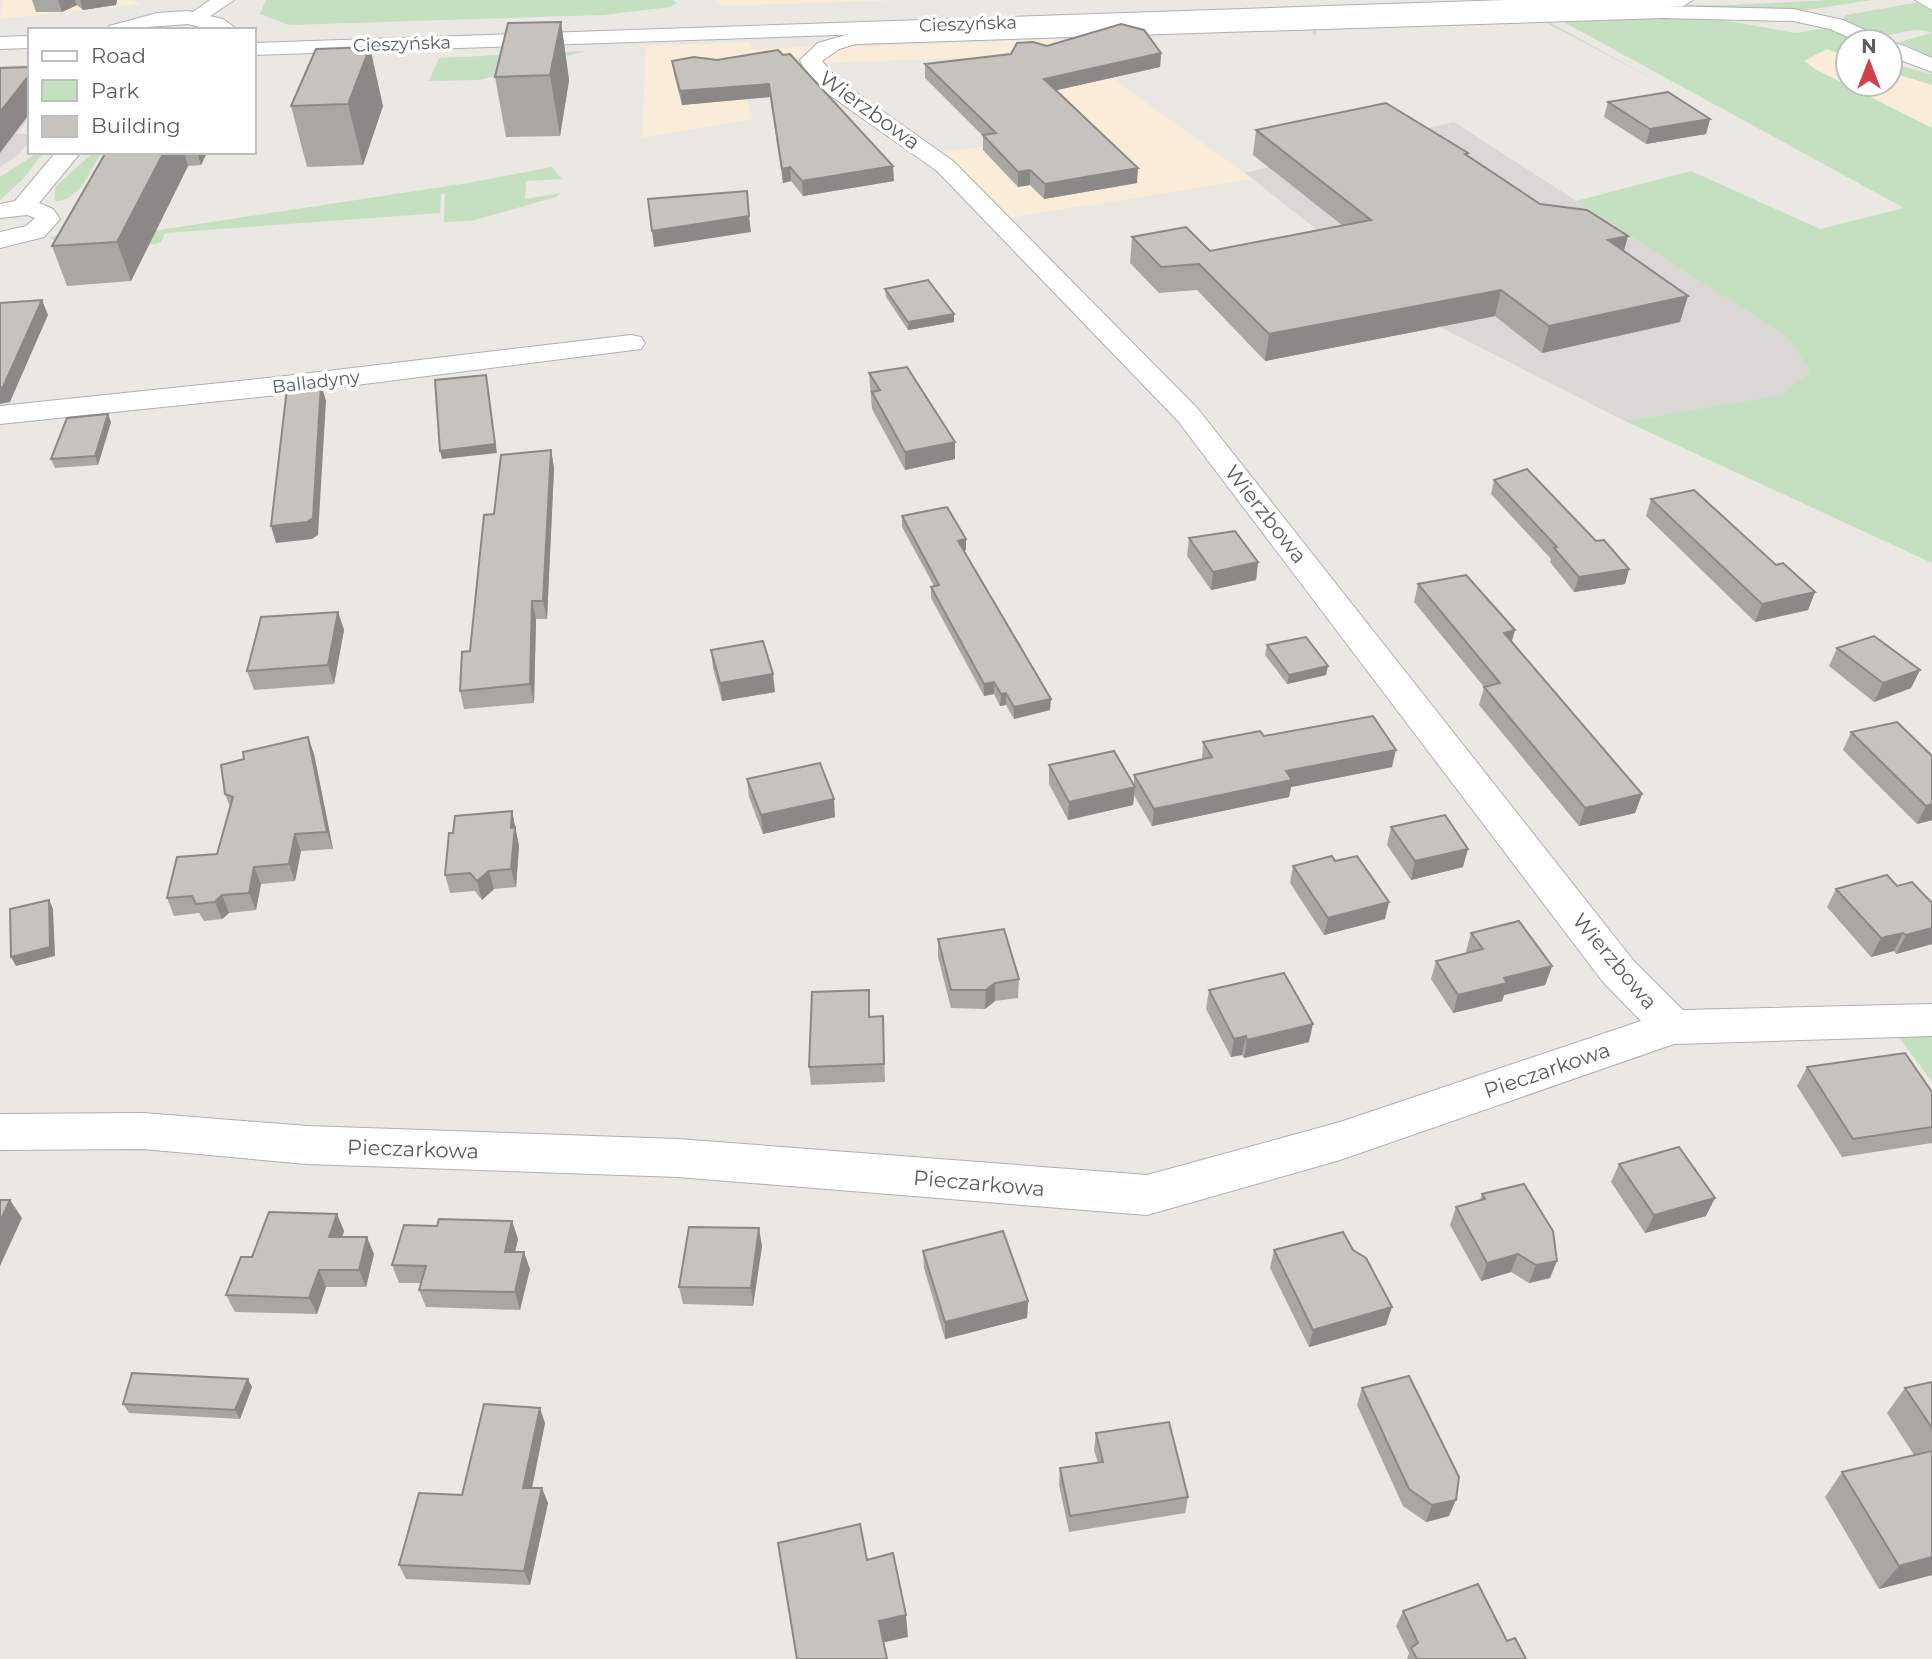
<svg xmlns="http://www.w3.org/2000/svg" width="1932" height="1659" font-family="Montserrat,sans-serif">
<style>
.commercial{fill:#f9edd9}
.industrial{fill:#dad7d4}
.green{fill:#c5e0c1}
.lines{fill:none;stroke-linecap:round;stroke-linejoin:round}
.minor-casing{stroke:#adb0b2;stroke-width:2}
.tertiary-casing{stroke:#adb0b2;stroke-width:2}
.secondary-casing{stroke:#aeb2b5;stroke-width:2}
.minor{fill:#fff;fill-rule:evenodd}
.tertiary{fill:#fff;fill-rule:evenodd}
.secondary{fill:#fff;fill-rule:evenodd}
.wall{fill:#aaa7a3}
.shaded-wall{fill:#8b8885}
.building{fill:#c6c2be;stroke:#8b8885;stroke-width:2}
.labels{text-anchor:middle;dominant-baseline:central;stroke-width:7;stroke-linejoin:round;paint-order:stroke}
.far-street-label{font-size:18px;fill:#5a5e60;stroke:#fff}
.street-label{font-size:21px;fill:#5a5e60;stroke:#fff}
</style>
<rect width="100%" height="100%" fill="#ebe7e2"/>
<!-- commercial -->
<g class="commercial">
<polygon points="4,0 132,0 141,4 0,19"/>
<polygon points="717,0 902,0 722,6"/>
<polygon points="1057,39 1253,179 1008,218 937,153 1085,130 989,57 822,63 831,52 844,47"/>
<polygon points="749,42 752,50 813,46 800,57 783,56 735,62 753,119 642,138 646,46"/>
<polygon points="1827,49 1848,57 1848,84 1890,84 1890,72 1932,85 1932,128 1815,69 1804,60"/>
</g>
<!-- industrial -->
<g class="industrial">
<polygon points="30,65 30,117 16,134 30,134 30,141 18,155 0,167 0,66"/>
<polygon points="1454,122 1787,337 1810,371 1783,395 1625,421 1442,328 1245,173"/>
</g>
<!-- green -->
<g class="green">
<polygon points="266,0 673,0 677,3 670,7 604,15 289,25 260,14"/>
<polygon points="1827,0 1872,0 1807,10 1608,5 1735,5"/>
<path d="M1920,2L1932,7V33C1915,25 1901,35 1883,35C1869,35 1855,26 1842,20L1846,15Z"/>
<polygon points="1610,18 1717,19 1795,33 1829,28 1859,42 1848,42 1848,57 1827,49 1804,61 1815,69 1932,128 1932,563 1625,421 1782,395 1810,371 1787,337 1576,201 1691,171 1820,229 1904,208 1560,20"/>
<polygon points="1547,21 1657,81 1545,22 1316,30 1316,36 1326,43 1312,33 1314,29"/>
<polygon points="1932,33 1932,59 1896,43"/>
<polygon points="585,51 479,80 429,81 439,58"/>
<polygon points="1890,63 1932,74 1932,85 1890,72"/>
<polygon points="39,152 44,152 23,179 0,200 0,177"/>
<path d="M94,152H102C90,169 80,202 55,201V187Z"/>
<polygon points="552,167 562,179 526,181 525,199 561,193 556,197 471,221 444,222 445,193 441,194 440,213 165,233 161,242 156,244 81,250 49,238 59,234 139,233 468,183"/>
<polygon points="1932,1031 1932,1082 1895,1032"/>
</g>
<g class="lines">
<defs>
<g id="minor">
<polygon points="1915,0 1932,0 1932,10"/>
<polygon points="1662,6 1793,9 1843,20 1883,38 1887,42 1859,42 1830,29 1793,21 1662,18 856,44 839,49 822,61 837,79 953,161 1198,409 1633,960 1683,1010 1932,1004 1932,1036 1674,1044 1340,1160 1147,1215 678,1177 307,1164 143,1149 0,1150 0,1114 143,1113 307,1126 678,1139 1147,1175 1340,1122 1641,1021 1603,982 1178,421 937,171 821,89 806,73 800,60 818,43 856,32"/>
<path d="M1889,42C1903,44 1918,52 1932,58V72L1890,56Z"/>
<polygon points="56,152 81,152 39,203 53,209 60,219 44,237 0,248 0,232 26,226 35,218 27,215 0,218 0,204 15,201"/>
<polygon points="631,335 641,337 645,343 641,349 277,395 0,424 0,406 277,377"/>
</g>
<polygon id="tertiary" points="210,0 234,0 200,23 186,23 183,19"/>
<g id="secondary">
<polygon points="1506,0 1693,0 1683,6 254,55 254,43"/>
<polygon points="188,11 223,19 238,30 212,30 188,24 106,30 109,26 157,13"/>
<polygon points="30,36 30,48 0,49 0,37"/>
</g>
</defs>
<!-- minor casing -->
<use href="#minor" class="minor-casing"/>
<!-- tertiary casing -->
<use href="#tertiary" class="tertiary-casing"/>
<!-- secondary casing -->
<use href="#secondary" class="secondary-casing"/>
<!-- minor -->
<use href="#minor" class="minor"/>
<!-- tertiary -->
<use href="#tertiary" class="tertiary"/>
<!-- secondary -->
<use href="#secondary" class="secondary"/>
</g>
<!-- wall -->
<g class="wall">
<polygon points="32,0 117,0 116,5 83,10 77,5 62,12 36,12"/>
<polygon points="561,22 569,80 560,136 506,137 495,77"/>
<polygon points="1047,46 1161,53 1160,67 1056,90 1137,183 1044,199 1030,185 1018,187 983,150 983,136 925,78 925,64 1011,54"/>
<polygon points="316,49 383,106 363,165 307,167 291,106"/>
<polygon points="778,50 894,181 803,196 791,181 783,183 770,97 682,105 674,74 672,61 717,60"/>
<polygon points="1608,102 1710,119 1706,134 1646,144 1604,117"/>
<polygon points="1256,130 1468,156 1540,204 1624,251 1680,322 1542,353 1495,316 1265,361 1197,290 1159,293 1130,263 1132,237 1210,251 1342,225 1253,155"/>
<polygon points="106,152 207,152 201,165 188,166 131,281 67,286 52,246"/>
<polygon points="885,289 954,322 908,330 886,297"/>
<polygon points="869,373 955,459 905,470 872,409"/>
<polygon points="111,422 98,465 55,468 51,459"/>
<polygon points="551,450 554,468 547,619 536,619 534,703 464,709 460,691 470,651 494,514"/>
<polygon points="1494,480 1596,541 1629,569 1625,584 1574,592 1550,562 1551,559 1491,494"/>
<polygon points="1651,499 1776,565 1815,592 1808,610 1755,622 1646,516"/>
<polygon points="902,516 966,550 964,551 1050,710 1014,719 1006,705 1000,706 994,694 984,696 931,598 931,587 934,586 902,527"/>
<polygon points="1189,538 1258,562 1256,580 1211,590 1187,556"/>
<polygon points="1418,584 1512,641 1642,794 1635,813 1579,826 1479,705 1484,687 1414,602"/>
<polygon points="338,612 344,630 334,684 254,690 247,671"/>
<polygon points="1267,645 1326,675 1287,684 1265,655"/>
<polygon points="1837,648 1920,670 1911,688 1874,702 1829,666"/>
<polygon points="711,650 775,692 722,701 713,668"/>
<polygon points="1897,722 1932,820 1917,824 1843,750 1851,732"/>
<polygon points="1264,736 1392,767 1291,787 1289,797 1152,826 1134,795 1133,805 1068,820 1049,784 1049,765 1134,784 1134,775 1202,760 1203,742"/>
<polygon points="314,754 333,849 301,851 295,881 261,884 256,910 229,913 222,919 204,921 199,913 174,916 167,898 217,854 230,807 225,794"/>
<polygon points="747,779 835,817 763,834 749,797"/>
<polygon points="512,811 519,846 516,887 494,889 482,900 475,891 450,893 445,875 453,833"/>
<polygon points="1391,827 1463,867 1411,880 1387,845"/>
<polygon points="1335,861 1385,919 1324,935 1290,883 1293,866"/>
<polygon points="1897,886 1932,903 1932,944 1896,954 1894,951 1871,957 1827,907 1836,889"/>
<polygon points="1471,933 1552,966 1545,985 1504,995 1502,1001 1453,1013 1431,979 1436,961 1467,953 1466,951"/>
<polygon points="938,939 1019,979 1018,998 995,1001 985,1009 951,1008 938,957"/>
<polygon points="1209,990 1309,1042 1244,1058 1242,1055 1231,1057 1206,1009"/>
<polygon points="883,1016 885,1082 811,1085 809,1067 870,1017"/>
<polygon points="1807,1067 1932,1092 1932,1143 1842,1157 1797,1086"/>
<polygon points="1619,1164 1706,1216 1645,1233 1611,1182"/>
<polygon points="1482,1194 1550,1278 1529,1283 1511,1272 1481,1281 1450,1225 1456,1207 1480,1201"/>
<polygon points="337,1214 344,1231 342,1237 374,1254 366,1287 326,1287 317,1314 235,1312 226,1295 252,1257"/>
<polygon points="512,1221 518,1239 515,1252 530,1269 520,1310 426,1307 419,1290 421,1283 399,1283 392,1265 437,1226"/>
<polygon points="762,1246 753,1306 683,1304 679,1287"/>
<polygon points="1274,1250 1353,1250 1386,1325 1309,1347 1270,1268"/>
<polygon points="923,1251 1028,1301 1027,1318 945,1339 924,1268"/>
<polygon points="1932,1382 1932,1575 1879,1589 1825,1497 1842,1472 1914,1455 1887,1413 1905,1388"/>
<polygon points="252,1387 240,1419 129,1413 123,1404"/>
<polygon points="1362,1388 1449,1516 1426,1522 1403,1506 1357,1405"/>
<polygon points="545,1423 532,1488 548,1503 530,1585 406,1579 399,1565 462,1495"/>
<polygon points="1096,1433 1188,1497 1185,1513 1069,1532 1059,1485 1060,1468 1098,1463 1094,1450"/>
<polygon points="1403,1611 1507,1641 1526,1659 1407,1659 1409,1653 1396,1626"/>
</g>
<!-- shaded-wall -->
<g class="shaded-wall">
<polygon points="58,0 75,0 77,5 62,12"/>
<polygon points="80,0 117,0 116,5 83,10"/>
<polygon points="561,22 569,80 560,136 550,75"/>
<polygon points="370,47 383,106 363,165 348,104"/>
<polygon points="1161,53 1160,67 1044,93 1044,79"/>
<polygon points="30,74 30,113 0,153 0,112"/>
<polygon points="769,84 770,97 682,105 680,91"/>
<polygon points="1710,119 1706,134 1646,144 1650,129"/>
<polygon points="164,152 184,152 188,166 131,281 117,242"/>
<polygon points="197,152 207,152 201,165"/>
<polygon points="893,166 894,181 803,196 802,181"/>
<polygon points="790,167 791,181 783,183 782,169"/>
<polygon points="1138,168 1137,183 1044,199 1045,184"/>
<polygon points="1030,170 1030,185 1018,187 1018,172"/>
<polygon points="749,216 751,232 654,247 652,231"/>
<polygon points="1628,236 1621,262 1608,240"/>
<polygon points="1501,290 1495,316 1265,361 1269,334"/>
<polygon points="1688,296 1680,322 1542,353 1549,326"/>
<polygon points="42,300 48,315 10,402 0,404 0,388"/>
<polygon points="954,314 954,322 908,330 908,322"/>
<polygon points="486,375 497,453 442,459 440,451"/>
<polygon points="321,384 326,401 318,535 312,539 276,543 271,526"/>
<polygon points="108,414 111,422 98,465 95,456"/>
<polygon points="955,442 955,459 905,470 905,452"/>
<polygon points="551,450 554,468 547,619 543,601"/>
<polygon points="966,539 966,550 958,552 958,541"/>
<polygon points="1258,562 1256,580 1211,590 1213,572"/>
<polygon points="1629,569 1625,584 1574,592 1579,577"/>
<polygon points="1815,592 1808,610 1755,622 1762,604"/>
<polygon points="532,601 536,619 534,703 530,684"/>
<polygon points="338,612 344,630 334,684 328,665"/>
<polygon points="1515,630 1510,648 1504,633"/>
<polygon points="1328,666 1326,675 1287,684 1289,675"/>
<polygon points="1920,670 1911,688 1874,702 1883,683"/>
<polygon points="773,674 775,692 722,701 720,683"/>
<polygon points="994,682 994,694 984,696 984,684"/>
<polygon points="1006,693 1006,705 1000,706 1001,694"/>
<polygon points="1051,699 1050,710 1014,719 1014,707"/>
<polygon points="308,737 314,754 333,849 327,832"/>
<polygon points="1396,750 1392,767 1291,787 1289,797 1152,826 1154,809 1286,771"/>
<polygon points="1135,787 1133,805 1068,820 1069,802"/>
<polygon points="1642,794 1635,813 1579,826 1585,808"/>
<polygon points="834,799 835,817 763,834 761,815"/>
<polygon points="1932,804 1932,820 1917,824 1926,806"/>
<polygon points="512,811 519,846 516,887 511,869 511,828"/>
<polygon points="295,834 301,851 295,881 289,864"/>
<polygon points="1468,849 1463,867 1411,880 1415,861"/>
<polygon points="254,867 261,884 256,910 249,893"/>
<polygon points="489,871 494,889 482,900 477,881"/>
<polygon points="222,895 229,913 222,919 215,902"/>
<polygon points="49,900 53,909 55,956 16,966 11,957"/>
<polygon points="1389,902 1385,919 1324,935 1328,918"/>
<polygon points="1932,928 1932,944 1896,954 1906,935"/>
<polygon points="1903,933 1894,951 1871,957 1881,938"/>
<polygon points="1552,966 1545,985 1504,995 1502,1001 1453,1013 1458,995 1504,978"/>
<polygon points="995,983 995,1001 985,1009 986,990"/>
<polygon points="1313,1024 1309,1042 1244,1058 1247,1040"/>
<polygon points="1246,1036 1242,1055 1231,1057 1234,1039"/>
<polygon points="1715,1198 1706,1216 1645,1233 1654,1215"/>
<polygon points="10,1200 22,1218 0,1266 0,1222"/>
<polygon points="337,1214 344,1231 337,1254 329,1237"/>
<polygon points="512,1221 518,1239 511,1269 505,1252"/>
<polygon points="759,1228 762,1246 753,1306 751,1288"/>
<polygon points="367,1237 374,1254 366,1287 359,1270"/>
<polygon points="524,1252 530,1269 520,1310 515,1292"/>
<polygon points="1518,1254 1511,1272 1481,1281 1487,1263"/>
<polygon points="1557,1261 1550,1278 1529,1283 1536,1265"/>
<polygon points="319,1270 326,1287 317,1314 309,1298"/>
<polygon points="1028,1301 1027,1318 945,1339 945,1322"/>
<polygon points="1392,1307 1386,1325 1309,1347 1313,1330"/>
<polygon points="248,1379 252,1387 240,1419 235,1410"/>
<polygon points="540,1408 545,1423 529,1502 523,1488"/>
<polygon points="542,1488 548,1503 530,1585 524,1571"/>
<polygon points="1456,1500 1449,1516 1426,1522 1432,1505"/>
<polygon points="1932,1557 1932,1575 1879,1589 1899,1566"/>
<polygon points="906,1615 908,1637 881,1643 879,1621"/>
</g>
<!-- building -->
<g class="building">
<polygon points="561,22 550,75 495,77 508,23"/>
<polygon points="1121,24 1144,30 1161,53 1044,79 1138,168 1045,184 1030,170 1018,172 983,135 996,133 925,64 1011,54 1017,43 1033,42 1047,46"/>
<polygon points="370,47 348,104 291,106 316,49"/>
<polygon points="778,50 783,55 790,54 893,166 802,181 790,167 782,169 769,84 680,91 672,61 694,57 717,60"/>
<polygon points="30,67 30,74 0,112 0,68"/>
<polygon points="1668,92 1710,119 1650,129 1608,102"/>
<polygon points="1386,103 1468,153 1465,154 1540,204 1587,210 1628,236 1608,240 1688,296 1549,326 1501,290 1269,334 1199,264 1161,267 1132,237 1186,227 1210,251 1371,220 1256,130"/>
<polygon points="106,152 164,152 117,242 52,246"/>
<polygon points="747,191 749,216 652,231 648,199"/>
<polygon points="928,280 954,314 908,322 885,289"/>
<polygon points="42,300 3,387 0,388 0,303"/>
<polygon points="907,367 955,442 905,452 872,392 880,390 869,373"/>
<polygon points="486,375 495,444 440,451 435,380"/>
<polygon points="321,384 313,518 307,522 271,526 287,388"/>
<polygon points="108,414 95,456 51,459 67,418"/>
<polygon points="551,450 543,601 532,601 530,684 460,691 462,652 470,651 484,515 494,514 501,455"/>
<polygon points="1527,469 1596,541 1604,540 1629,569 1579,577 1554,548 1557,547 1494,480"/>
<polygon points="1694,490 1776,565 1783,563 1815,592 1762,604 1651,499"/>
<polygon points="947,507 966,539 958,541 1051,699 1014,707 1006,693 1001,694 994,682 984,684 931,587 939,585 902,516"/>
<polygon points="1235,531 1258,562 1213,572 1189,538"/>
<polygon points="1466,575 1515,630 1504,633 1642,794 1585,808 1484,687 1500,683 1418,584"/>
<polygon points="338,612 328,665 247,671 261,617"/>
<polygon points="1874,636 1920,670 1883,683 1837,648"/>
<polygon points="1306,637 1328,666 1289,675 1267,645"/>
<polygon points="763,641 773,674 720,683 711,650"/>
<polygon points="1373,716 1396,750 1286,771 1292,780 1154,809 1134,775 1212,757 1203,742 1260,731 1264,736"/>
<polygon points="1897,722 1932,756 1932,804 1926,806 1851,732"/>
<polygon points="308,737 327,832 295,834 289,864 254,867 249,893 222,895 215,902 196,904 192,896 167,898 177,857 217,854 233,797 225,794 221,765 244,759 243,752"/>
<polygon points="1114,751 1135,787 1069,802 1049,765"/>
<polygon points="820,763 834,799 761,815 747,779"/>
<polygon points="512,811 511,828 515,827 511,869 489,871 477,881 470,873 445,875 449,833 453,833 455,816"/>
<polygon points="1445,815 1468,849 1415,861 1391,827"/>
<polygon points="1332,856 1335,861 1357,856 1389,902 1328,918 1293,866"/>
<polygon points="1887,875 1897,886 1912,882 1932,903 1932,928 1906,935 1903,933 1881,938 1836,889"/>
<polygon points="49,900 50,947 11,957 10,909"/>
<polygon points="1519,921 1552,966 1504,978 1507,983 1458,995 1436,961 1483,949 1471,933"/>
<polygon points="1004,929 1019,979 995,983 986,990 951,990 938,939"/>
<polygon points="1284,973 1313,1024 1247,1040 1246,1036 1234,1039 1209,990"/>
<polygon points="869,990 869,1017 883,1016 884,1064 809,1067 812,992"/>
<polygon points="1905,1053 1932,1092 1932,1127 1853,1139 1807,1067"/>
<polygon points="1679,1147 1715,1198 1654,1215 1619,1164"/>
<polygon points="1524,1184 1553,1231 1557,1261 1536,1265 1518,1254 1487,1263 1456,1207 1485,1199 1482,1194"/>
<polygon points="0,1200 10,1200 0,1222"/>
<polygon points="269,1212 337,1214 329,1237 367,1237 359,1270 319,1270 309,1298 226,1295 241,1257 252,1257"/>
<polygon points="439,1219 512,1221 505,1252 524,1252 515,1292 419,1290 426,1266 392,1265 404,1225 437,1226"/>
<polygon points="689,1227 759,1228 751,1288 679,1287"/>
<polygon points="1003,1231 1028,1301 945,1322 923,1251"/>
<polygon points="1343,1232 1353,1250 1366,1258 1392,1307 1313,1330 1274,1250"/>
<polygon points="132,1373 248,1379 235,1410 123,1404"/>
<polygon points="1409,1376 1459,1477 1456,1500 1432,1505 1409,1489 1362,1388"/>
<polygon points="1932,1382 1932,1428 1905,1388"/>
<polygon points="484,1404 540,1408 523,1488 542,1488 524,1571 399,1565 419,1493 462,1495"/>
<polygon points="1169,1422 1188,1497 1070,1516 1060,1468 1103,1462 1096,1433"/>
<polygon points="1932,1451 1932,1557 1899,1566 1842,1472"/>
<polygon points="860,1524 867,1560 893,1553 906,1615 879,1621 887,1659 797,1659 778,1543"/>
<polygon points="1478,1584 1507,1641 1515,1638 1526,1659 1417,1659 1411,1648 1418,1643 1403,1611"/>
</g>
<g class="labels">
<!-- far-street labels -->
<g class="far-street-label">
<text transform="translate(968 24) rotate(-2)">Cieszyńska</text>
<text transform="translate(402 44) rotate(-2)">Cieszyńska</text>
<text transform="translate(316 382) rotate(-7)">Balladyny</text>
</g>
<!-- street labels -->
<g class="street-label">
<text transform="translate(870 110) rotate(36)">Wierzbowa</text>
<text transform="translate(1266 514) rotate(52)">Wierzbowa</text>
<text transform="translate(1615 961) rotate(50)">Wierzbowa</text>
<text transform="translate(1547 1070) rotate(-19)">Pieczarkowa</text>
<text transform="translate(413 1149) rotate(2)">Pieczarkowa</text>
<text transform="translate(979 1183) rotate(5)">Pieczarkowa</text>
</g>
</g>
<!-- legend -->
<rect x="28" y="28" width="228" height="126" fill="#ffffff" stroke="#bdbfbf" stroke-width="2"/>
<rect x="42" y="51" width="35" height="10" fill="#ffffff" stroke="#bdbfbf" stroke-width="2"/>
<text x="91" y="63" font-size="21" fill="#5a5e60">Road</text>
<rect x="42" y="80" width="35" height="21" fill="#c5e0c1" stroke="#bdbfbf" stroke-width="2"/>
<text x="91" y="98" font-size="21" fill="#5a5e60">Park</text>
<rect x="42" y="116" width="35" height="21" fill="#c6c2be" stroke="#bdbfbf" stroke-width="2"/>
<text x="91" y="133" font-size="21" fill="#5a5e60">Building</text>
<!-- north arrow -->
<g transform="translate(1869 63)"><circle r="33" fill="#ffffff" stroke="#bdbfbf" stroke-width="2"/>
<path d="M0-5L12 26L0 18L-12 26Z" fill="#d2404a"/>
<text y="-10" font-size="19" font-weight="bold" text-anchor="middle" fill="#5a5e60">N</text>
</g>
</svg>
